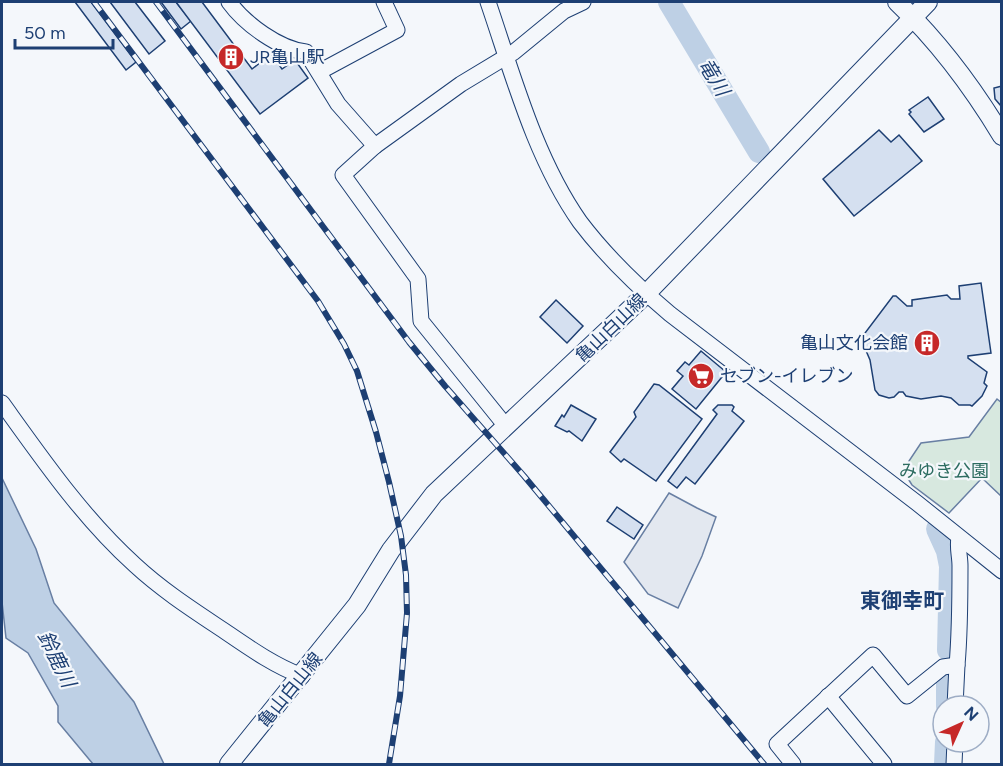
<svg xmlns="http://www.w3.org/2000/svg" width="1003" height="766" font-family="Figtree,'Noto Sans JP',sans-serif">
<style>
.green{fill:#d7e8df;stroke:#687fa3;stroke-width:1.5}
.parking{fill:#e3e8f0;stroke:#687fa3;stroke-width:1.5}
.water{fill:#bed0e5;stroke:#687fa3;stroke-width:1.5}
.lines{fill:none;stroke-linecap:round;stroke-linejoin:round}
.river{stroke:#bed0e5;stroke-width:22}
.building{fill:#d5e0f0;stroke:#1d3f73;stroke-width:1.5}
.minor-casing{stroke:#1d3f73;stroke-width:17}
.major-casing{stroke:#1d3f73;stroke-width:20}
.minor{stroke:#f4f7fb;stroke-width:15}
.major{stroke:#f4f7fb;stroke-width:18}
.rail-casing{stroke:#1d3f73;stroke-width:6}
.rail{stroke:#f4f7fb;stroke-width:4;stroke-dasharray:11;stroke-linecap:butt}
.labels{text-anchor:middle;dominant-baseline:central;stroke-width:4.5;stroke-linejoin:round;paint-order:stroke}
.poi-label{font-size:18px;fill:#1d3f73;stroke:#f4f7fb;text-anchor:start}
.street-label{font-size:18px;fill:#1d3f73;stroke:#f4f7fb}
.park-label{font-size:18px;fill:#2c6c60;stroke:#f4f7fb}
.water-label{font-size:20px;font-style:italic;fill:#1d3f73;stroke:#f4f7fb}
.quarter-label{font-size:21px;font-weight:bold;fill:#1d3f73;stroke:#f4f7fb}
</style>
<rect width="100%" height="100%" fill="#f4f7fb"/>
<!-- green -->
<polygon class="green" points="997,399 1002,403 1001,496 982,478 949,513 912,485 907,477 909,461 921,443 969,437"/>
<!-- parking -->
<polygon class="parking" points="669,493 697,508 716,517 702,556 678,608 648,594 624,562"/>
<!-- water -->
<polygon class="water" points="2,478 36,549 54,603 134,702 164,764 93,764 58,722 58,706 28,653 6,638 2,602"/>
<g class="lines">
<!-- river -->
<g class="river">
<polyline points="669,2 759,152"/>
<polyline points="937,529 947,551 950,566 948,650"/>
<polyline points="947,706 947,682"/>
<polyline points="945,764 946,742"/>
</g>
</g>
<!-- building -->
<g class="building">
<polygon points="75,2 91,2 136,62 126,70"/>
<polygon points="110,2 135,2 165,41 149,54"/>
<polygon points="161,2 176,2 191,21 181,29"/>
<polygon points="176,2 202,2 252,69 271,54 282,69 295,60 308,78 260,114"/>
<polygon points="1002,86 1002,109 1001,106 995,99 994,88"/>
<polygon points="928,97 944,119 924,132 909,114 911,112 909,110"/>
<polygon points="879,130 891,142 899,135 922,161 854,216 823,179"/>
<polygon points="981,283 991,353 968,356 968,358 987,372 984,383 987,386 982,396 972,406 970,405 959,405 951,398 941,396 921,399 906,396 903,392 899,392 894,397 889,398 879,395 875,390 870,360 864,346 863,340 865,333 893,296 896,296 907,306 912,306 912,300 947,295 951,299 960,299 959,286"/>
<polygon points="556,300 583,326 567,343 540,317"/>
<polygon points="701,351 726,372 696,409 672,389 683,376 677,371 685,362 689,365"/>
<polygon points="654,384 659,385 702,419 656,481 624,459 621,462 610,452 636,417 634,412"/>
<polygon points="571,405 596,419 582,441 569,431 567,432 555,426 562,415 564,417"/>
<polygon points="718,405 732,405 734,407 732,411 744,421 695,484 686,477 677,488 668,481 717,414 713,410"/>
<polygon points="617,507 643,525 634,539 607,521"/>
</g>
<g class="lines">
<defs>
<g id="minor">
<path d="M229,2C245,24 279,49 306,52L338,104L375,146"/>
<path d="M488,2C513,75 535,158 580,222C605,255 638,287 670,314L917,503L1002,571"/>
<polyline points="319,72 397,30 384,2"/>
<path d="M2,403C43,460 83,518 135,565C162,590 193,610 223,630C248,647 273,665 302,676"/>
<polyline points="505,425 421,321 418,279 343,175 375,146 461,84 514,52 564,11 583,2"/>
<polyline points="828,696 884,764"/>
<polyline points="955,706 957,665"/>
<path d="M793,764L777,744L873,655L907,696L943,667L957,665C960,632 960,599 960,566C960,556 957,547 959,538"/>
<polyline points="954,764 955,742"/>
</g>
<g id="major">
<path d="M897,2C938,41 973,88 1002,136"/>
<polyline points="229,764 357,605 391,550 434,494 646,294 928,2"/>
</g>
</defs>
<!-- minor casing -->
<use href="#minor" class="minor-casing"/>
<!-- major casing -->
<use href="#major" class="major-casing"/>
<!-- minor -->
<use href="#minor" class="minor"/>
<!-- major -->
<use href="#major" class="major"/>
<defs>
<g id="rail">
<polyline points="94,2 318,301 344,344 357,371 376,432 389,482 401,536 406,575 407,613 400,696 389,764"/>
<polyline points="156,2 409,342 445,386 524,476 764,764"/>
</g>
</defs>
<!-- rail casing -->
<use href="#rail" class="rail-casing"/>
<!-- rail -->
<use href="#rail" class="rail"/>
</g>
<!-- icons -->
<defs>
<symbol id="building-disc" viewBox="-11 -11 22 22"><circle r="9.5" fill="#c62828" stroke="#f4f7fb"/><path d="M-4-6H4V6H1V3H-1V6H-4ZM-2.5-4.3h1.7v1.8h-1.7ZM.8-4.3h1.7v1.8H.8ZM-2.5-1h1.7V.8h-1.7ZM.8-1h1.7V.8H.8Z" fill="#fff"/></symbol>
<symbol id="supermarket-disc" viewBox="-11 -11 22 22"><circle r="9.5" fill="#c62828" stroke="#f4f7fb"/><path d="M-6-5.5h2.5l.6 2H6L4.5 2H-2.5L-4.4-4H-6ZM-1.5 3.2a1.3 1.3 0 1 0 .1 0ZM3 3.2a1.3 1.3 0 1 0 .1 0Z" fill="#fff"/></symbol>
</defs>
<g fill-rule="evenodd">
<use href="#building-disc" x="216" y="42" width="30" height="30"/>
<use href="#building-disc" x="912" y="328" width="30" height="30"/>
<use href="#supermarket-disc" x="686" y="361" width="30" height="30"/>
</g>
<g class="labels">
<!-- poi labels -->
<g class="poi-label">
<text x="250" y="57">JR亀山駅</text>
<text x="908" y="343" text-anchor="end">亀山文化会館</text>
<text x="720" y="376">セブン-イレブン</text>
</g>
<!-- street labels -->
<g class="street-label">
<text transform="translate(611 328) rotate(-44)">亀山白山線</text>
<text transform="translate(290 690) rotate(-51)">亀山白山線</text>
</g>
<!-- park labels -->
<g class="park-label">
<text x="944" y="471">みゆき公園</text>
</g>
<!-- water labels -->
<g class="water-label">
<text transform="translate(714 77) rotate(59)">竜川</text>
<text transform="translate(57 659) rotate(64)">鈴鹿川</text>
</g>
<!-- quarter labels -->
<g class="quarter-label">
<text x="902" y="600">東御幸町</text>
</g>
</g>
<!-- border -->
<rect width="1003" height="766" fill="none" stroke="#1d3f73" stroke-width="6"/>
<!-- north arrow -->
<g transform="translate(961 724) rotate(45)"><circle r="28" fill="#f4f7fb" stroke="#9eadc5" stroke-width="1.5"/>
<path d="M0-4.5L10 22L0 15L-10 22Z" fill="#c62828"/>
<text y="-9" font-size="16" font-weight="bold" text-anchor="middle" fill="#1d3f73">N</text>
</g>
<!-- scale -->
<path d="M15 39v9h98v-9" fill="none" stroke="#1d3f73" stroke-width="3"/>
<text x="24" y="39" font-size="18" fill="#1d3f73" stroke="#f4f7fb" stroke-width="4.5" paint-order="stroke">50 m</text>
</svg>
